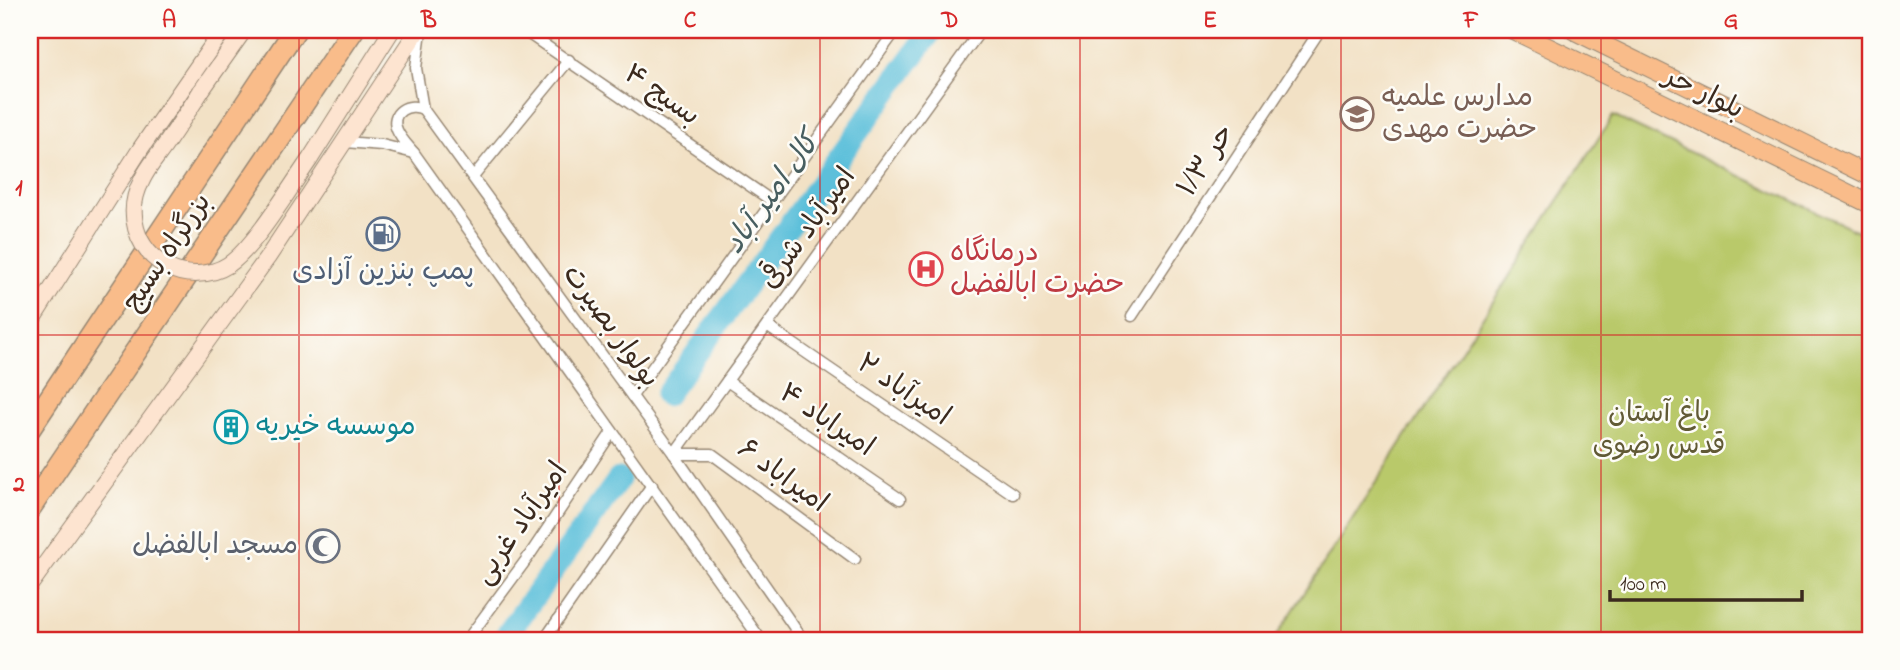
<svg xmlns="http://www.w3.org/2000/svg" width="1900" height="670" font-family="'Indie Flower','Playpen Sans Arabic',sans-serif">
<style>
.green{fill:#b9c96b;stroke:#7a7a44;stroke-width:2}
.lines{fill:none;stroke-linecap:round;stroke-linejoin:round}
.river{stroke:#5cbfda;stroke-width:23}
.street-casing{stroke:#968672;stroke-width:13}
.secondary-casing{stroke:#968672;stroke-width:18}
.primary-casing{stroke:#968672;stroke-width:20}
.highway-casing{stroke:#968672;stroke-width:24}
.street{stroke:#fff;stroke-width:10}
.secondary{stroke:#fde4d0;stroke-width:16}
.primary{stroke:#f9bc8a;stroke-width:18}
.highway{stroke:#f9bc8a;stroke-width:21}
.secondary-bridge-casing{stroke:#968672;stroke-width:18;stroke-linecap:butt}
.secondary-bridge{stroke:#fde4d0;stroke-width:16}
.grid{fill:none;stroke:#d62828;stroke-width:2;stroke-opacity:0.55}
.labels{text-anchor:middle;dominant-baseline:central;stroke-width:5;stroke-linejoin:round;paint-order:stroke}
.street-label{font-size:28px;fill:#3b2a1e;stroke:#fdfcf7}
.education-label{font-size:28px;fill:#785e54;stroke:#fdfcf7;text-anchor:start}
.health-label{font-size:28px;fill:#be3a42;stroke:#fdfcf7;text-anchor:start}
.service-label{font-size:28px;fill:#4e5e75;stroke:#fdfcf7}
.park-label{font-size:28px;fill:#615a35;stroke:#fdfcf7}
.culture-label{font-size:28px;fill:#0d838f;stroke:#fdfcf7;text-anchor:start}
.worship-label{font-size:28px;fill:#5b616d;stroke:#fdfcf7;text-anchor:end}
.water-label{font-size:30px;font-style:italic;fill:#475e60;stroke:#fdfcf7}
.neatline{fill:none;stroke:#d62828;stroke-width:2.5}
.grid-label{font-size:23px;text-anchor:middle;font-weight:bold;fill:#d62828}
</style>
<rect width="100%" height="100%" fill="#fdfcf7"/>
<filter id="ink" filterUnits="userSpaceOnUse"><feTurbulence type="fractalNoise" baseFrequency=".0143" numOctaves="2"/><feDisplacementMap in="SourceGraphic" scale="14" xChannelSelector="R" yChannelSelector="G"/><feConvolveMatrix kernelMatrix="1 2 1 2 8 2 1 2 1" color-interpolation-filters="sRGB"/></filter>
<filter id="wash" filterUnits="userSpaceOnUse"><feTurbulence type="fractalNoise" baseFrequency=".00686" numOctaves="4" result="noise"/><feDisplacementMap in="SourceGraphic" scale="28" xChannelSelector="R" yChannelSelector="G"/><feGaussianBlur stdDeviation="1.57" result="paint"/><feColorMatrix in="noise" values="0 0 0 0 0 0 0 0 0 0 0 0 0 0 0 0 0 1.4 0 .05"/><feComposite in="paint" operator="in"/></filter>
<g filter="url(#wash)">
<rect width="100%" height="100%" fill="#f2e1c5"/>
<!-- green -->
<polygon class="green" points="1613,116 1870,237 1870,640 1274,640"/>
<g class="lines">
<!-- river -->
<g class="river">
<polyline points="666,395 932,30"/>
<polyline points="503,640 619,479"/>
</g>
</g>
</g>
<g filter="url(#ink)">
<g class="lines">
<defs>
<g id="street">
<polyline points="523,30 772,201"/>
<polyline points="421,31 416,68 423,109 674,454 803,640"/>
<polyline points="345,142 382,145 414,153 761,640"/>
<path d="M414,153C408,146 400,138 397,130C389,112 409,102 423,109"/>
<polyline points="473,177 569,60"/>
<polyline points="1132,316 1320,30"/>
<polyline points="767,326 1013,494"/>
<polyline points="727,381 900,499"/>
<polyline points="632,396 896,30"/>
<polyline points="674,454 981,30"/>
<polyline points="674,454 712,454 855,559"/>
<polyline points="467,640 529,556 612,432"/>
<polyline points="544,640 652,485"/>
</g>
<g id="secondary">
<polyline points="201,91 244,30"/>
<polyline points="310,159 392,30"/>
<polyline points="30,323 141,148 223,30"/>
<polyline points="30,585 268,257 418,30"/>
</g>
<g id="primary">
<polyline points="1513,30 1870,204"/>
<polyline points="1573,30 1870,176"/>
</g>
<g id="highway">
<polyline points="30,428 295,30"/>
<polyline points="30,508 353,30"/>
</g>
</defs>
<!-- street casing -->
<use href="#street" class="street-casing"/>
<!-- secondary casing -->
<use href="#secondary" class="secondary-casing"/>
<!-- primary casing -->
<use href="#primary" class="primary-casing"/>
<!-- highway casing -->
<use href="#highway" class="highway-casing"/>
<!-- street -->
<use href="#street" class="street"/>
<!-- secondary -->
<use href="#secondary" class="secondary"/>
<!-- primary -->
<use href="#primary" class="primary"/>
<!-- highway -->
<use href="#highway" class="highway"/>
<defs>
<path id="secondary-bridge" d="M201,91C190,109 178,126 166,144C158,156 148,167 142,180C125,212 135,249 167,267C185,277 211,276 228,265C254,248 291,186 310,159"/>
</defs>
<!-- secondary-bridge casing -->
<use href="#secondary-bridge" class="secondary-bridge-casing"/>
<!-- secondary-bridge -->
<use href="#secondary-bridge" class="secondary-bridge"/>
</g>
</g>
<!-- grid -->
<path class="grid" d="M299,30V640M559,30V640M820,30V640M1080,30V640M1341,30V640M1601,30V640M30,335H1870"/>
<!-- icons -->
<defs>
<symbol id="university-ring" viewBox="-11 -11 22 22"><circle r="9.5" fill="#fdfcf7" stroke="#8d6e63" stroke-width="1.5"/><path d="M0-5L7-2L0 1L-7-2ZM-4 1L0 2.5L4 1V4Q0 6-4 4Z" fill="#8d6e63"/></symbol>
<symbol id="fuel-ring" viewBox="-11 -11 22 22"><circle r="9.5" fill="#fdfcf7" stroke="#5c6f8a" stroke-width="1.5"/><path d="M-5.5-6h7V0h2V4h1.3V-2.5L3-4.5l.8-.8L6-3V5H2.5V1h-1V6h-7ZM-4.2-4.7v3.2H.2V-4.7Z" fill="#5c6f8a"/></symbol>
<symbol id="hospital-ring" viewBox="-11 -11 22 22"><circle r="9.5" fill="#fdfcf7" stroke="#e0444e" stroke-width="1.5"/><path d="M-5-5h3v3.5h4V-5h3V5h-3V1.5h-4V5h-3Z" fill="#e0444e"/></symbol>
<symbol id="building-ring" viewBox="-11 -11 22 22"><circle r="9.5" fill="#fdfcf7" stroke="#0f9aa8" stroke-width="1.5"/><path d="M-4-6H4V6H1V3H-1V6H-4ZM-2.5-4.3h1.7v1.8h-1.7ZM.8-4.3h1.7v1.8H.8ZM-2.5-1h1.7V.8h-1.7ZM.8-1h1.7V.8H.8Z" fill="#0f9aa8"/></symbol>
<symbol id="mosque-ring" viewBox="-11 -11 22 22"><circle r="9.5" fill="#fdfcf7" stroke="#6b7280" stroke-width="1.5"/><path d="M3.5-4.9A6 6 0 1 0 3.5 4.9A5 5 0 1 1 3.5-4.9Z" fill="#6b7280"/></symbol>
</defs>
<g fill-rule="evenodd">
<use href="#university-ring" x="1338" y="95" width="38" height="38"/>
<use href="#fuel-ring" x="364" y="215" width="38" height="38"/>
<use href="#hospital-ring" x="907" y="250" width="38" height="38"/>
<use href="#building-ring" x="212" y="408" width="38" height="38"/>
<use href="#mosque-ring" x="304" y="527" width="38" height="38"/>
</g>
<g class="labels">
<!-- street labels -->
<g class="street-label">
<text transform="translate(1703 94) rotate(26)">بلوار حر</text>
<text transform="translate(661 96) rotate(35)">بسیج ۴</text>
<text transform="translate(1207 161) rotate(-57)">حر ۱/۳</text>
<text transform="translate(809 229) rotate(-54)">امیرآباد شرقی</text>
<text transform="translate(168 253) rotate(-56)">بزرگراه بسیج</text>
<text transform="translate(610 327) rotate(54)">بولوار بصیرت</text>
<text transform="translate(903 391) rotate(34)">امیرآباد ۲</text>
<text transform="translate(826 421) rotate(34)">امیراباد ۴</text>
<text transform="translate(782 477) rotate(36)">امیراباد ۶</text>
<text transform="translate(522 524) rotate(-55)">امیرآباد غربی</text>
</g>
<!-- education labels -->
<g class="education-label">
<text x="1382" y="98">مدارس علمیه<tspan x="1382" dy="32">حضرت مهدی</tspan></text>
</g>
<!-- health labels -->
<g class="health-label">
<text x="950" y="253">درمانگاه<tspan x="950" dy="32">حضرت ابالفضل</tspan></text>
</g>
<!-- service labels -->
<g class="service-label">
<text x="383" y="272">پمپ بنزین آزادی</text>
</g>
<!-- park labels -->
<g class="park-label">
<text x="1659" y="414">باغ آستان<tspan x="1659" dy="32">قدس رضوی</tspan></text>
</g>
<!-- culture labels -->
<g class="culture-label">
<text x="256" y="427">موسسه خیریه</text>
</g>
<!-- worship labels -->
<g class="worship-label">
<text x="298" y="546">مسجد ابالفضل</text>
</g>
<!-- water labels -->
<g class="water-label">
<text transform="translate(773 194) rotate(-54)">کال امیر آباد</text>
</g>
</g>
<!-- margin -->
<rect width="1900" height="670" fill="none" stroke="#fdfcf7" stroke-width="77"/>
<!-- scale -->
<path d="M1610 590v10h192v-10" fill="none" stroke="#3b2a1e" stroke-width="3.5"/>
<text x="1620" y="590" font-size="21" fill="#3b2a1e" stroke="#fdfcf7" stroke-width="5" paint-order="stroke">100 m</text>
<rect x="38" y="38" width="1824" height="594" class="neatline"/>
<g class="grid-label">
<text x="169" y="27">A</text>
<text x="429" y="27">B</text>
<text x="690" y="27">C</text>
<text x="950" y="27">D</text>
<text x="1210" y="27">E</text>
<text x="1471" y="27">F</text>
<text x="1731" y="27">G</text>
<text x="19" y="195">1</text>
<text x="19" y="491">2</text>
</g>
</svg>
